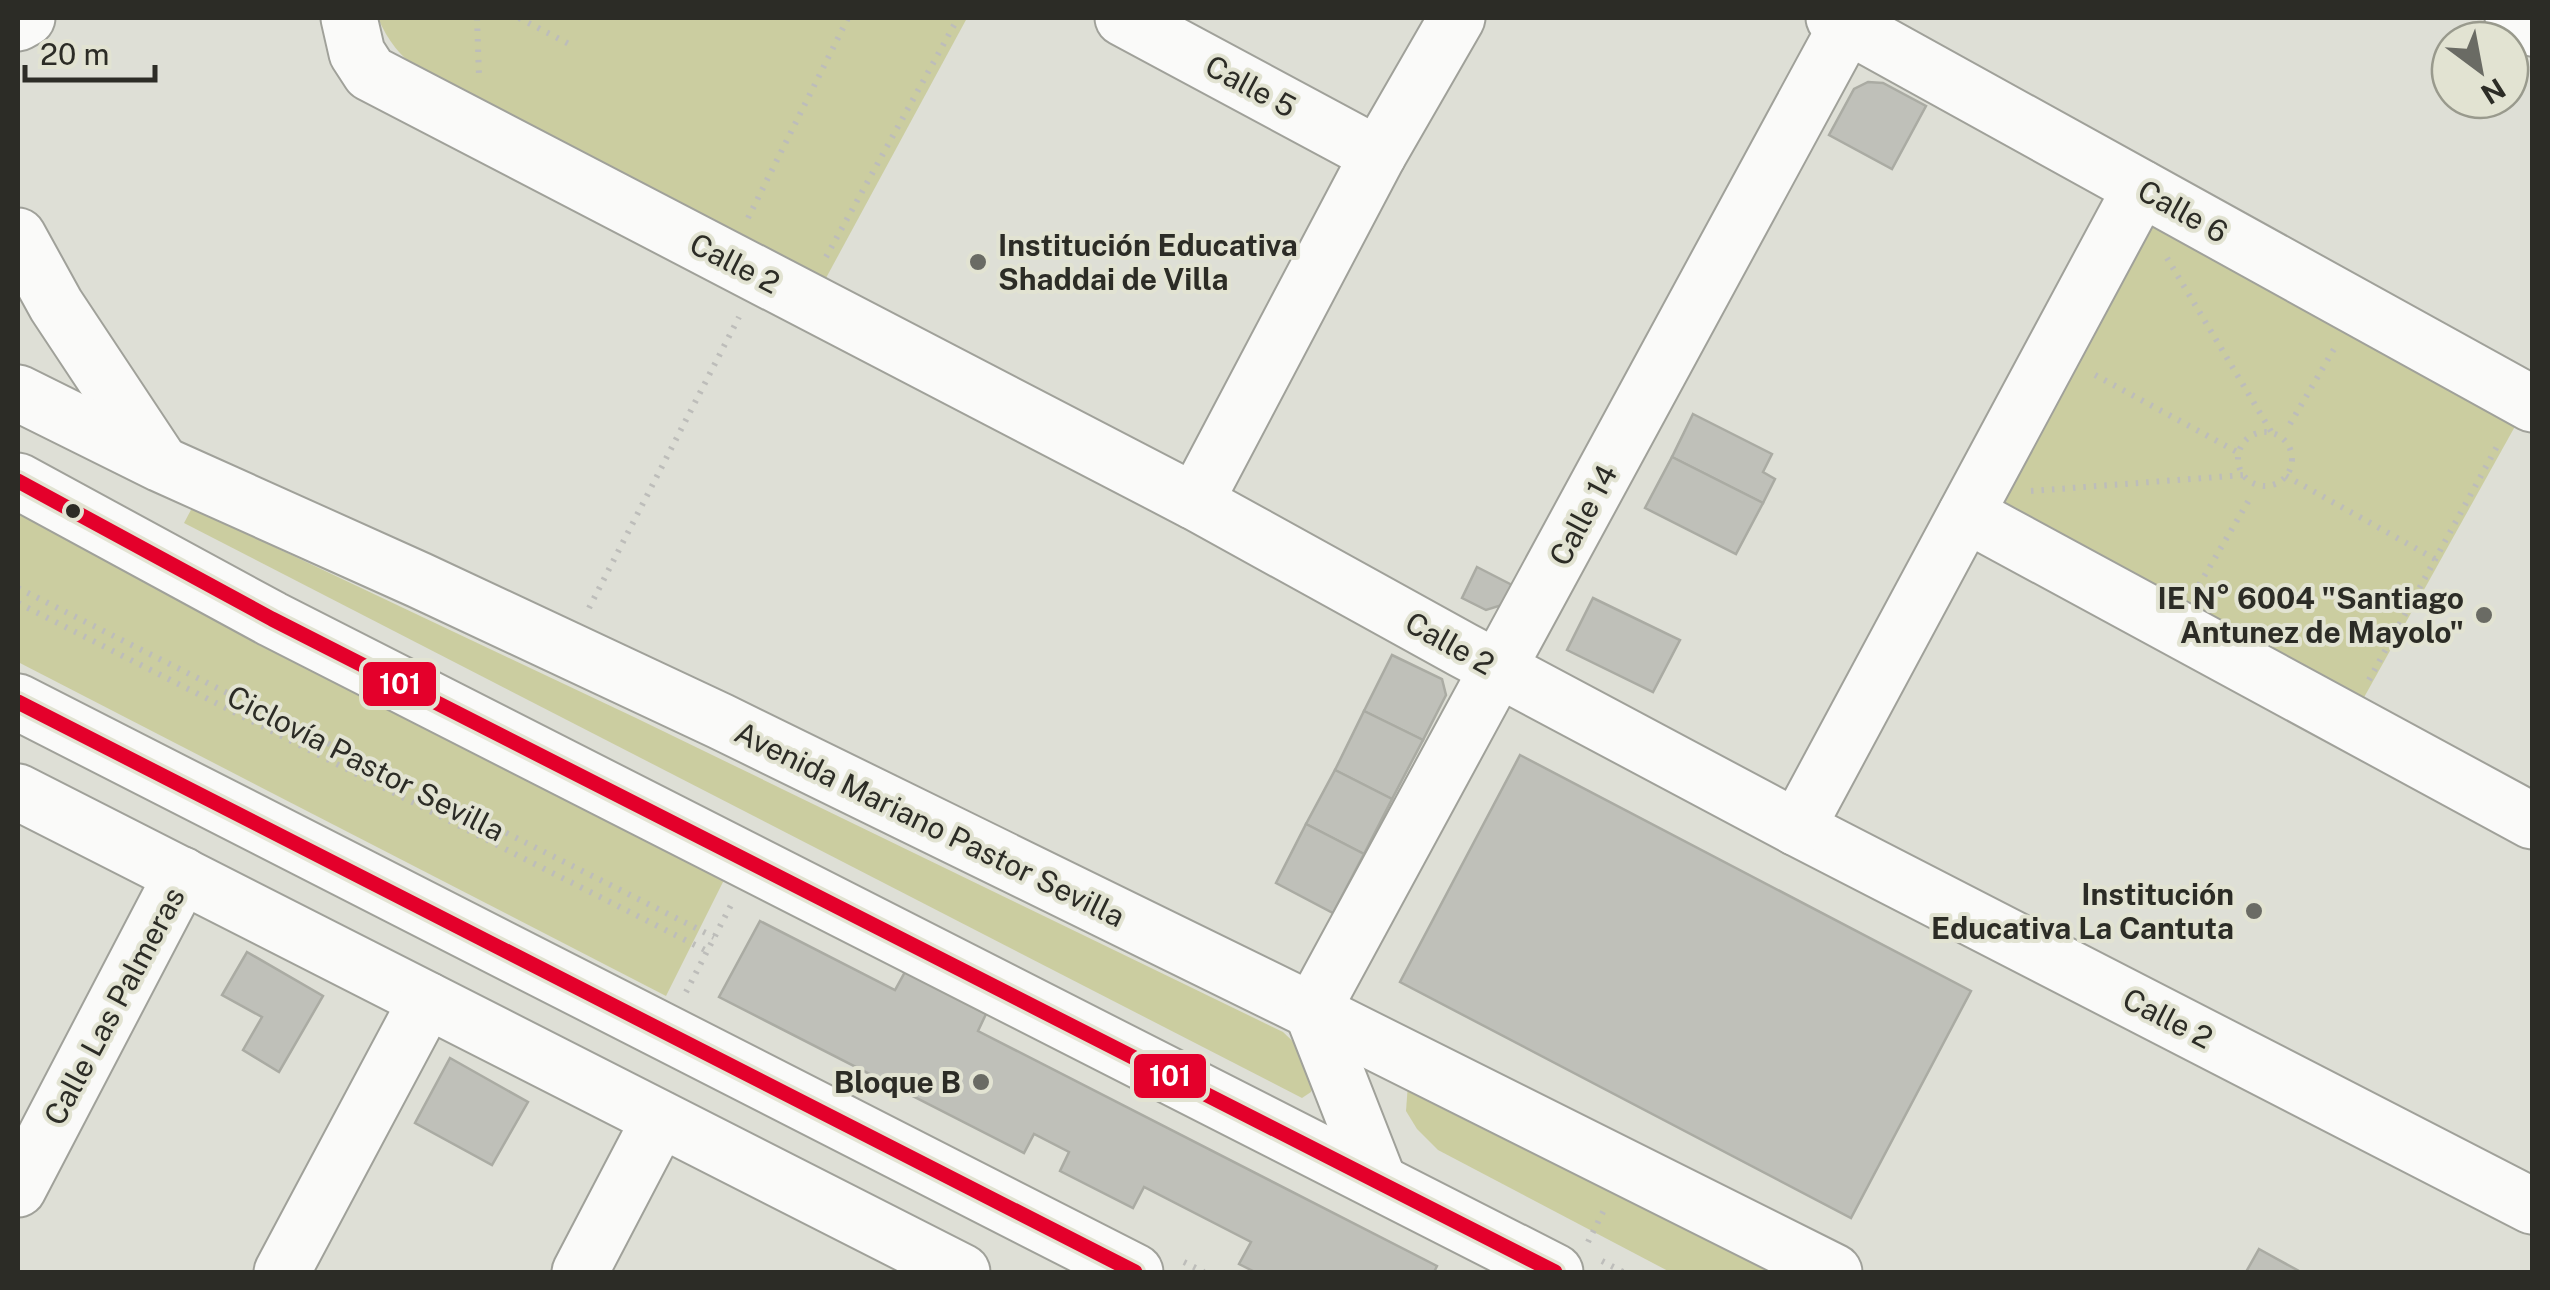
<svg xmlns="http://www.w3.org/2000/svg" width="2550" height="1290" font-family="'Public Sans',sans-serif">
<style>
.green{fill:#cbcda0}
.building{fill:#bfc0b9;stroke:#aaaba3;stroke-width:2.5}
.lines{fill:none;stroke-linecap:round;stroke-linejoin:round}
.minor-casing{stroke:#a0a19a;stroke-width:59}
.major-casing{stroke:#a0a19a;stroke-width:59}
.path{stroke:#bdbdba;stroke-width:6;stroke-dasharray:2.5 8;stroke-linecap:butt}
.minor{stroke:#fafaf9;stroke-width:55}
.major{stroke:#fafaf9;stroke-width:55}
.bus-1-casing{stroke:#e2e3d2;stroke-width:22}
.bus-1{stroke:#e4002b;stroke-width:15}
.poi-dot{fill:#6a6b64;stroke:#e2e3d2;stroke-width:4}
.bus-dot{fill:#2c2c26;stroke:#e2e3d2;stroke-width:4}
.labels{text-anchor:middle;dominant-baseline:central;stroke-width:8;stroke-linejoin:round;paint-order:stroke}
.street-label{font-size:30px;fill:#2c2c26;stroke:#e2e3d2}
.poi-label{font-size:30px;font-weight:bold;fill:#2c2c26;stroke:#e2e3d2;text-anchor:end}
.line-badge{stroke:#e2e3d2;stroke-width:4}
.badge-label{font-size:28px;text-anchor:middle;font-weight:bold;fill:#fff}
</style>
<rect width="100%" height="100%" fill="#dedfd6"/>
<!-- green -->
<g class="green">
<path d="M378,18H967L826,278L421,72C400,56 388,41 378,18Z"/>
<polygon points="2151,224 2518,421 2362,701 1995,502"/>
<polygon points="18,497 729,870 666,996 18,662"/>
<polygon points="192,508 636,718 1283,1032 1304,1052 1313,1087 1311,1092 1302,1098 184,523"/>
<polygon points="1408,1084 1770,1272 1670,1272 1438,1150 1417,1129 1406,1111"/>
</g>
<!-- building -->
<g class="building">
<polygon points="1868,82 1883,83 1926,106 1892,169 1829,135 1854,89"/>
<polygon points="1693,414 1772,454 1763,472 1775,479 1763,503 1672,457"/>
<polygon points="1672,457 1763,503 1736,554 1645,508"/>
<polygon points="1477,567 1512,585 1502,605 1486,610 1462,598"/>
<polygon points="1593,598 1680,640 1653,692 1567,650"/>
<polygon points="1392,655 1442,679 1446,695 1423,740 1364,711"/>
<polygon points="1364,711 1423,740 1392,799 1335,770"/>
<polygon points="1520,755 1971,991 1851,1218 1400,982"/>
<polygon points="1335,770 1392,799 1364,854 1306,824"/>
<polygon points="1306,824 1364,854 1333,913 1276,883"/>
<polygon points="760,921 895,990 905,972 986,1014 978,1031 1437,1266 1434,1272 1255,1272 1239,1264 1251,1242 1144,1187 1133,1208 1060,1171 1069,1152 1034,1134 1024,1153 719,997"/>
<polygon points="247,952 323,996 279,1072 243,1050 262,1017 222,995"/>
<polygon points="450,1058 528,1102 492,1165 415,1123"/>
<polygon points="2259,1249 2299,1271 2299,1272 2246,1272"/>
</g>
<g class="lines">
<defs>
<g id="minor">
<polyline points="349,18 357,53 370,73 1195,502 1463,650 1797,828 2532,1206"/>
<polyline points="1123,18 1378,155"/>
<polyline points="1834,18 2532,404"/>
<polyline points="2513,18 2532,28"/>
<polyline points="18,23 27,18"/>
<polyline points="18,236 56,305 160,462"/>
<polyline points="18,393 161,464 419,580 720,721 1312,1011 1834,1272"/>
<polyline points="1195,502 1378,155 1457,18"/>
<polyline points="1966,514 2532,821"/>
<polyline points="18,792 962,1272"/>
<polyline points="1797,828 2141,188"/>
<polyline points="1312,1011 1851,18"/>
<polyline points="18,1189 182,875"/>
<polyline points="282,1272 427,1000"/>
<polyline points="580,1272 660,1119"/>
</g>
<g id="major">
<polyline points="18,481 272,619 1555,1272"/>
<polyline points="18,702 1135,1272"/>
<polyline points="1312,1011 1379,1182"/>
</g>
</defs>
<!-- minor casing -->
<use href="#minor" class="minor-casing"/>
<!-- major casing -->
<use href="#major" class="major-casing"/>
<!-- path -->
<g class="path">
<polyline points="477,18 479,76"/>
<polyline points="519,18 569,44"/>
<polyline points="748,218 848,18"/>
<polyline points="826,257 958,18"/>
<polyline points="2167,258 2272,433"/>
<polyline points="2095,375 2239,453"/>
<polyline points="2290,424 2334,349"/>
<circle cx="2265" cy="459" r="27"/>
<polyline points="2286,476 2435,559"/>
<polyline points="2031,491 2244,475"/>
<polyline points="2199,585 2249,500"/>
<polyline points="18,588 714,937"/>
<polyline points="18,603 707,951"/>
<polyline points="589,608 739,317"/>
<polyline points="2369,680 2500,441"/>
<polyline points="686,992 731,905"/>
<polyline points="1588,1242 1605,1208"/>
<polyline points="1602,1261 1623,1272"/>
<polyline points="1184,1262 1204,1272"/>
</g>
<!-- minor -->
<use href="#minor" class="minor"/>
<!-- major -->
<use href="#major" class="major"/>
<defs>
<g id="bus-1">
<polyline points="18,481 272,619 1555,1272"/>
<polyline points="18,702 1135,1272"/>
</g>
</defs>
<!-- bus-1 casing -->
<use href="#bus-1" class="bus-1-casing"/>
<!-- bus-1 -->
<use href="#bus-1" class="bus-1"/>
</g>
<!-- markers -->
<g class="poi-dot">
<circle cx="978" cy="262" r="10"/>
<circle cx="2484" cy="615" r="10"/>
<circle cx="2254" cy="911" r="10"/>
<circle cx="981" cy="1082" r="10"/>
</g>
<circle class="bus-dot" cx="73" cy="511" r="9"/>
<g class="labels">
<!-- street labels -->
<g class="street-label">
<text transform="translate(1251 86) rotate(28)">Calle 5</text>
<text transform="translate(2183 211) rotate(29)">Calle 6</text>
<text transform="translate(735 263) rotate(27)">Calle 2</text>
<text transform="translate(1583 515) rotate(-62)">Calle 14</text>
<text transform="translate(1450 643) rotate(29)">Calle 2</text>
<text transform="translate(366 763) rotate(27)">Ciclovía Pastor Sevilla</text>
<text transform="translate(930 824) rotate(26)">Avenida Mariano Pastor Sevilla</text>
<text transform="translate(114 1006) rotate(-62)">Calle Las Palmeras</text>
<text transform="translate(2168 1018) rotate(27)">Calle 2</text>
</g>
<!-- poi labels -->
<g class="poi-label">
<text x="998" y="245" text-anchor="start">Institución Educativa<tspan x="998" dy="34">Shaddai de Villa</tspan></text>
<text x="2464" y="598">IE N° 6004 "Santiago<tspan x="2464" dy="34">Antunez de Mayolo"</tspan></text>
<text x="2234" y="894">Institución<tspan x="2234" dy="34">Educativa La Cantuta</tspan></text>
<text x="961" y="1082">Bloque B</text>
</g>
</g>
<g class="line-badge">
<rect x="361" y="660" width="77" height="48" rx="10" fill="#e4002b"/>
<rect x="1132" y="1052" width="76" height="48" rx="10" fill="#e4002b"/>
</g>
<g class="badge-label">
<text x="400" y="694">101</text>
<text x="1170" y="1086">101</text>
</g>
<!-- border -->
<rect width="2550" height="1290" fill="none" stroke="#2c2c26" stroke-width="40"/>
<!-- north arrow -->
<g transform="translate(2480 70) rotate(148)"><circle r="48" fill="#e2e3d2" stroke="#999a8d" stroke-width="2.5"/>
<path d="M0-8L18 38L0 25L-18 38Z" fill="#6a6b64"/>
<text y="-15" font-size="28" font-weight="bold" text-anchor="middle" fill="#2c2c26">N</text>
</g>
<!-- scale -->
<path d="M25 65v15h130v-15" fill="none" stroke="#2c2c26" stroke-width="5"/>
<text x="40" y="65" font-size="30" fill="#2c2c26" stroke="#e2e3d2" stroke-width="8" paint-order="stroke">20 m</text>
</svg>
